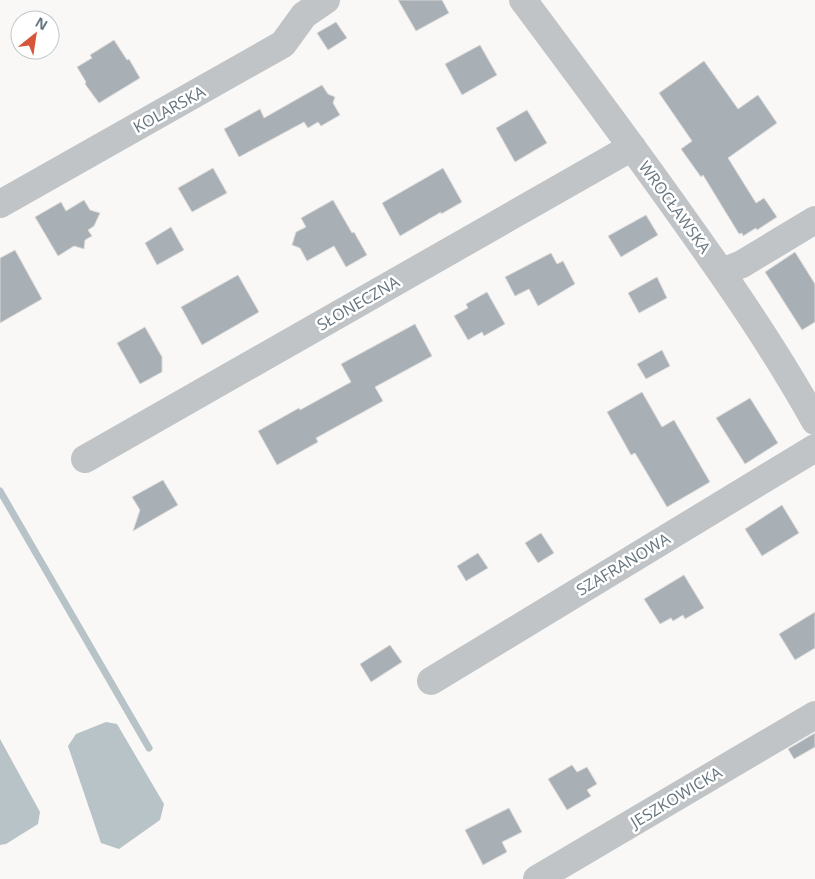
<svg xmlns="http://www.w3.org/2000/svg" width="815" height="879" font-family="'Open Sans',sans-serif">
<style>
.water{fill:#b7c3c7}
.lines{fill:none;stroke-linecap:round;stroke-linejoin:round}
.stream{stroke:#b7c3c7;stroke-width:7}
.building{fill:#a8afb5;stroke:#dadad9}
.minor{stroke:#c0c4c7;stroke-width:28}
.labels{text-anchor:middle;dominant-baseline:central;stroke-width:5;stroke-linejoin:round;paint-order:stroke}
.street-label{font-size:16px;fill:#66757f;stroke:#fff}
</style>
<rect width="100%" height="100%" fill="#f9f8f6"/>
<!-- water -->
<g class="water">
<polygon points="106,722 117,724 164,804 160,820 119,849 101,843 68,746 76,734"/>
<polygon points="0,739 40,812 38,824 6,844 0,845"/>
</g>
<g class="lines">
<!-- stream -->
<polyline class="stream" points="0,491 149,748"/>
</g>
<!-- building -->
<g class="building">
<polygon points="398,0 442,0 449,13 416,31"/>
<polygon points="336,22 347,38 328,50 317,33"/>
<polygon points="114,40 127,60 129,59 140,78 99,103 85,84 86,82 77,67 92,58 90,55"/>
<polygon points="480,45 497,75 462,95 445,64"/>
<polygon points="704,61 738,109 758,95 777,123 728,158 756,203 764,198 777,217 757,230 756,228 743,236 742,233 739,234 703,175 701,177 681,149 692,141 659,93"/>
<polygon points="322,85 328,94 335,97 333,103 340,115 321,126 318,122 308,128 304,122 239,157 224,129 260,109 264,118"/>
<polygon points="527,110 547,143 515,162 496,128"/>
<polygon points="213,168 227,193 192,212 178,188"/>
<polygon points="443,168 462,202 441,214 441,212 400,236 382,203"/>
<polygon points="84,200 90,210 100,213 94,226 88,230 92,236 85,240 84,249 74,246 58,256 35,217 61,202 66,211"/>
<polygon points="333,200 352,233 354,232 367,255 346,267 334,246 307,261 300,248 292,245 296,232 306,227 301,218"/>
<polygon points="646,215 658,235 621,257 608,236"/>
<polygon points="171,227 184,250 157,265 145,243"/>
<polygon points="15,250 42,299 0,323 0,258"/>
<polygon points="795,252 815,284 815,322 802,330 765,272"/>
<polygon points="551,253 557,264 563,261 575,284 538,306 529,289 515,296 505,277"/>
<polygon points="238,275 259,312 202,345 181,307"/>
<polygon points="657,277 667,298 639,313 628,293"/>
<polygon points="487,292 505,324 484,336 482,332 468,340 454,316 468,308 466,304"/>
<polygon points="415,324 432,356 375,387 383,401 316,438 318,442 277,465 258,431 299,408 300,410 351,382 341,364"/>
<polygon points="145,327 162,357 162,372 140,384 117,343"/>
<polygon points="662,350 670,366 646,379 637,364"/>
<polygon points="642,392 662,427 674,420 710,482 667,507 635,453 631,455 607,412"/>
<polygon points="750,398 778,443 745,464 716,418"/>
<polygon points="163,480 178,505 133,531 140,510 132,497"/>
<polygon points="782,505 799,533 762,556 745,529"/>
<polygon points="541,533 554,553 538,563 525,543"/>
<polygon points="478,553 488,568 466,581 457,566"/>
<polygon points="684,575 704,608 685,619 683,615 673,621 671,618 660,624 644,599"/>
<polygon points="815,612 815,648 795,660 779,634"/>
<polygon points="390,645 402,662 371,682 360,664"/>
<polygon points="815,733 815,747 794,759 788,749"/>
<polygon points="572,765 577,772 587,767 597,784 587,790 591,796 567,810 548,779"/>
<polygon points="509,808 522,832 502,842 507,852 483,865 465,830"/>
</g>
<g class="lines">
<!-- minor -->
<g class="minor">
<path d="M523,0C576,71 629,142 680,214C728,281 775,349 815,421"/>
<polyline points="0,204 283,44 304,15 326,0"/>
<polyline points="722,272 742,264 815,220"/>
<polyline points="85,459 632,147"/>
<polyline points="431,681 815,448"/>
<polyline points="537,879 815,715"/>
</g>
</g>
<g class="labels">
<!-- street labels -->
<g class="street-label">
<text transform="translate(169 109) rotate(-29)">KOLARSKA</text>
<text transform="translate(675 207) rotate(54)">WROCŁAWSKA</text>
<text transform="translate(358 303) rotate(-30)">SŁONECZNA</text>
<text transform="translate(623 564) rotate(-31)">SZAFRANOWA</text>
<text transform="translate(676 797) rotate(-31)">JESZKOWICKA</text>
</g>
</g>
<!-- north arrow -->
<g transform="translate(35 35) rotate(30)"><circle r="24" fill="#ffffff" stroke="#c2c8cc"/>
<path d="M0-4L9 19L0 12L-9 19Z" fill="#d75637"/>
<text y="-8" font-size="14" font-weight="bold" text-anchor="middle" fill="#66757f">N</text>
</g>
</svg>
